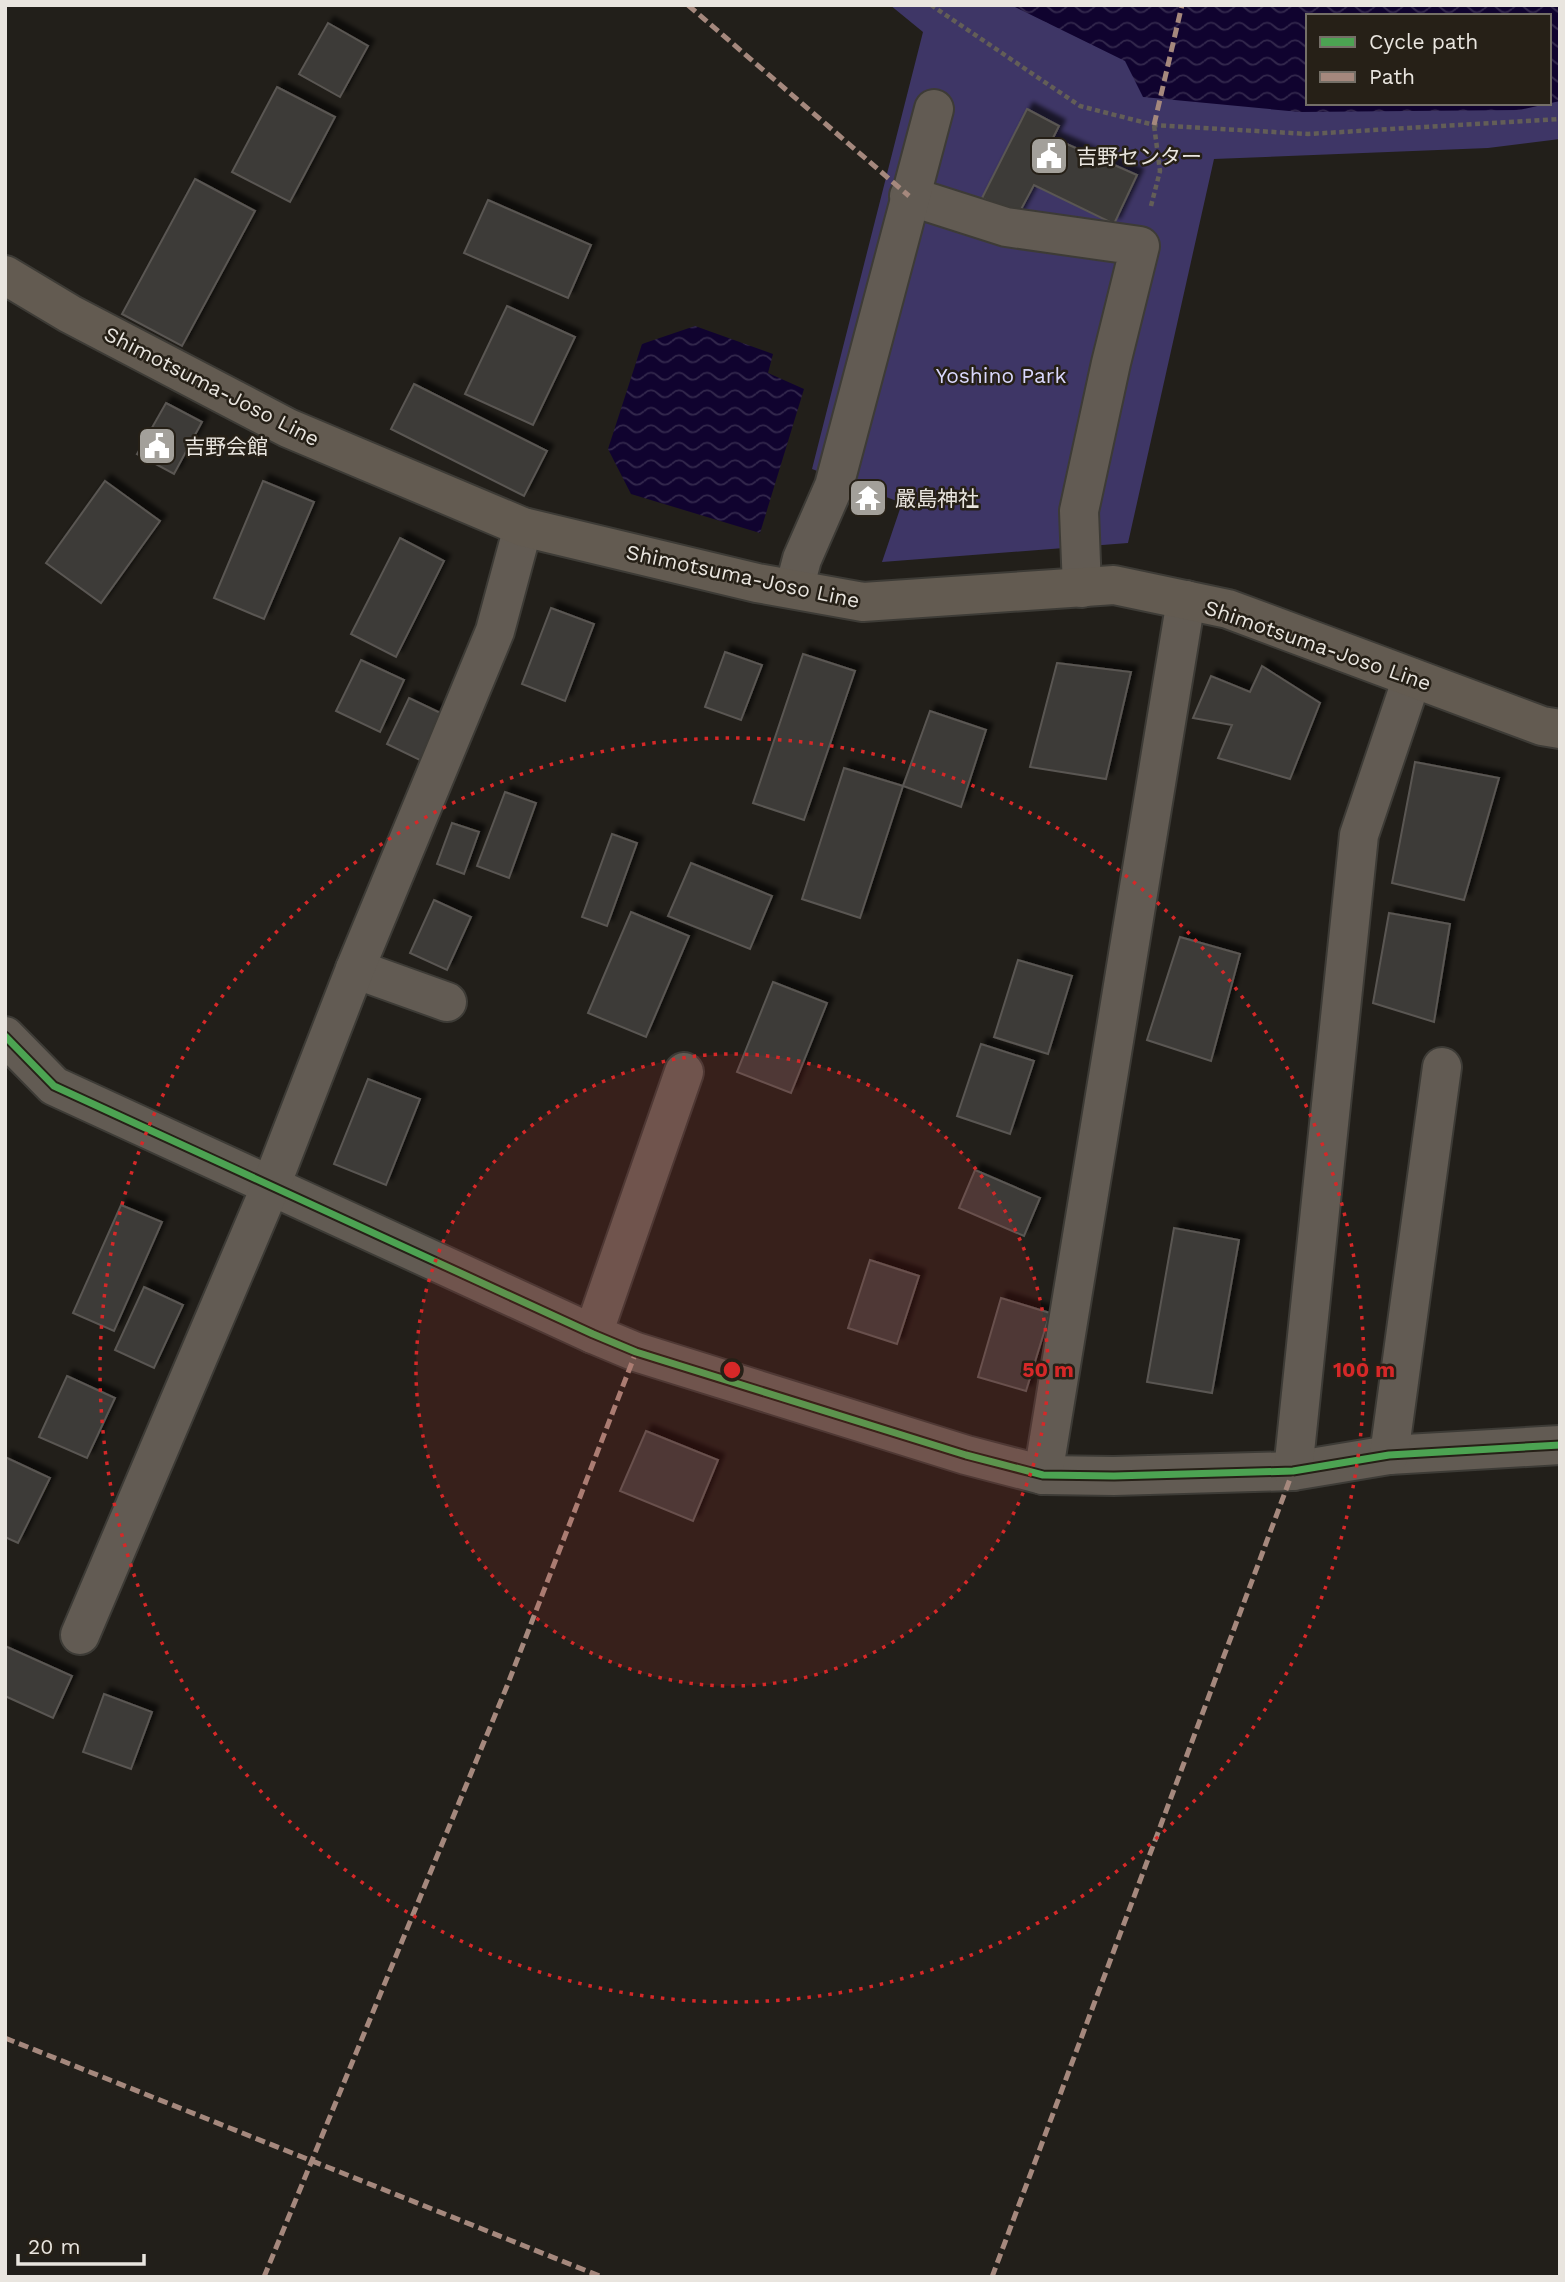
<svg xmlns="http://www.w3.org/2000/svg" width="1565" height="2282" font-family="'Work Sans','Noto Sans JP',sans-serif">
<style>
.green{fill:#3e3666;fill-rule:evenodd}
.water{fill:url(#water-waves);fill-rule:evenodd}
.building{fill:#3e3b37;stroke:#5a5753;stroke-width:2;filter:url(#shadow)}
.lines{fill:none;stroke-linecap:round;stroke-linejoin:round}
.minor-casing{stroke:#3d3b36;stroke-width:42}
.major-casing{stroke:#3d3b36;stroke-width:42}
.path{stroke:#635e57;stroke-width:4.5;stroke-dasharray:5 3.5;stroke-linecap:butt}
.minor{stroke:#625b53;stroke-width:38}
.major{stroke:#635b51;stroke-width:38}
.quiet{stroke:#a5887d;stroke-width:5;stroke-dasharray:10 5;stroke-linecap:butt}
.cycleway-casing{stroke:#262017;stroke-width:11}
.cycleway{stroke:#4ca352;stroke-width:7}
.ring{fill:none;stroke:#d62828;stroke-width:3.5;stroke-dasharray:3.5 7}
.labels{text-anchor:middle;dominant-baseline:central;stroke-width:5;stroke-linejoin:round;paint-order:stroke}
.poi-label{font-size:21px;fill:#e9e5df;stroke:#262017;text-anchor:start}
.park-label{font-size:21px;fill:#dad8fd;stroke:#262017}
.street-label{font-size:21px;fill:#e9e5df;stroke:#262017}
.centre{fill:#d62828;stroke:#262017;stroke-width:3.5}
.ring-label{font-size:21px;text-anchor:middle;font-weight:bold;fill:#d62828;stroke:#262017;stroke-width:5;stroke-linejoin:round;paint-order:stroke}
</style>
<defs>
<pattern id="water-waves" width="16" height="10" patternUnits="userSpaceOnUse" patternTransform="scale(1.75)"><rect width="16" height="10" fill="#10032f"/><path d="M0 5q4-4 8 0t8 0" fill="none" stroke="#33284d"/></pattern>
<filter id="shadow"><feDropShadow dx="6" dy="-6" stdDeviation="2" flood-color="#0009"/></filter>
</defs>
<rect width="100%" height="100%" fill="#221f1a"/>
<!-- green -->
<path class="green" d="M890,5H1560V139L1488,148L1214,159L1128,543L882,562L902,503L812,469L923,32ZM1308,16H1549V103H1308Z"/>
<!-- water -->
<g class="water">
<path d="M1011,5H1560V101L1519,110L1300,112L1143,97L1125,61ZM1308,16H1549V103H1308Z"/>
<polygon points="695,326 773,354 768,373 804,389 760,533 631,494 608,449 642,344"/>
</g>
<!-- building -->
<g class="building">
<polygon points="328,23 368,46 340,97 299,74"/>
<polygon points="277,87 335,117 290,202 232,172"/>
<polygon points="1027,109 1059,126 1053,138 1137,175 1114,224 1034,185 1017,217 982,198"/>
<polygon points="195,179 255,211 182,346 122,314"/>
<polygon points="488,200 591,245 568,298 464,253"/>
<polygon points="507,306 575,337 533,425 465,394"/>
<polygon points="414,384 547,451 524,496 391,429"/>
<polygon points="166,403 202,422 174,474 137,454"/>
<polygon points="105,481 160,521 101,603 46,563"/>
<polygon points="263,481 314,502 264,619 214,598"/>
<polygon points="400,538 444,561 396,657 351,634"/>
<polygon points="551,608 594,624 565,701 522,684"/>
<polygon points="725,652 762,665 741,720 705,707"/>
<polygon points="803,654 855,671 804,820 753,803"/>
<polygon points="361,660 404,680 380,732 336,711"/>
<polygon points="1057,663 1131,672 1106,779 1030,767"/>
<polygon points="1262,666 1320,703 1290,779 1218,758 1232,725 1193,718 1211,676 1250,692"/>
<polygon points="409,698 449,717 426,763 387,744"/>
<polygon points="930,711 986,730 961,807 903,786"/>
<polygon points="1415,762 1499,778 1464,900 1392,883"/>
<polygon points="844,768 903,786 860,918 802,899"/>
<polygon points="505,792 536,803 509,878 477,866"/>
<polygon points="452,823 479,832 464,874 437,864"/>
<polygon points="612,834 637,843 607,926 582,917"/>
<polygon points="691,863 772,896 750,949 668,916"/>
<polygon points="434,900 471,917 447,970 410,953"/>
<polygon points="631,912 689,936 646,1037 588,1013"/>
<polygon points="1389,913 1450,924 1434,1022 1373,1003"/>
<polygon points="1180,937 1240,954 1211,1061 1147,1040"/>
<polygon points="1018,960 1072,976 1048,1054 994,1037"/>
<polygon points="773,982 827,1003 791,1093 737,1072"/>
<polygon points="981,1044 1034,1061 1010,1134 957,1116"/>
<polygon points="368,1079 420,1099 386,1185 334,1164"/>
<polygon points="975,1170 1040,1198 1024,1236 959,1208"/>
<polygon points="121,1205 162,1222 114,1331 73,1313"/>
<polygon points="1174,1228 1239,1240 1212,1393 1147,1382"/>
<polygon points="870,1260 919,1276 897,1344 848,1328"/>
<polygon points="144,1287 183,1305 154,1368 115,1350"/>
<polygon points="1001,1298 1050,1313 1026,1391 978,1377"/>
<polygon points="67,1376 115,1398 87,1458 39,1437"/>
<polygon points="646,1431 718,1460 693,1521 620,1491"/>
<polygon points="5,1457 50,1478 18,1543 5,1537"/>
<polygon points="5,1646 72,1676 53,1718 5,1696"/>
<polygon points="104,1694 152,1712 131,1769 83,1752"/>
</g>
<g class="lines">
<defs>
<g id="minor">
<polyline points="909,196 1006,227 1140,246 1111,363 1079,511 1082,588"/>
<polyline points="794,589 802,559 834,486 934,109"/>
<polyline points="355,969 447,1002"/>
<polyline points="5,1036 54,1086 593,1334 636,1352 966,1455 1043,1475 1114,1476 1293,1471 1389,1455 1560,1445"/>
<polyline points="593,1334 684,1072"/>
<polyline points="1389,1455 1442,1067"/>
<polyline points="1293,1471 1359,835 1412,678"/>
<polyline points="1043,1475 1186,600"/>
<polyline points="80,1635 270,1188 355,969 495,631 523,527"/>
</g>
<polyline id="major" points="5,275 70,314 288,428 523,527 757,583 863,602 1114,585 1228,609 1542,726 1560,729"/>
</defs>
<!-- minor casing -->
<use href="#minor" class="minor-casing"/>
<!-- major casing -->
<use href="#major" class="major-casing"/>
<!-- path -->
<g class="path">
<polyline points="931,5 1080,106 1154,125 1308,134 1560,119"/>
<polyline points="1151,206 1160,171 1154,125"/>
</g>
<!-- minor -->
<use href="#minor" class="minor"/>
<!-- major -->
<use href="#major" class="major"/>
<!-- quiet -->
<g class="quiet">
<polyline points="688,5 909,196"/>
<polyline points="1154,125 1182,5"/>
<polyline points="5,2038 602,2277"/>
<polyline points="264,2277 507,1686 636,1352"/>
<polyline points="992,2277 1293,1471"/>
</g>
<defs>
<polyline id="cycleway" points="5,1036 54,1086 593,1334 636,1352 966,1455 1043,1475 1114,1476 1293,1471 1389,1455 1560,1445"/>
</defs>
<!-- cycleway casing -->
<use href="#cycleway" class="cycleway-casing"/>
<!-- cycleway -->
<use href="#cycleway" class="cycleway"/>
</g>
<!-- distance rings -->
<circle cx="732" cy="1370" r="316" fill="#d62828" fill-opacity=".12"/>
<g class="ring">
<circle cx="732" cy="1370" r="316"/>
<circle cx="732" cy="1370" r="632"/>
</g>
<!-- icons -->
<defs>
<symbol id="civic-square" viewBox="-11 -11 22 22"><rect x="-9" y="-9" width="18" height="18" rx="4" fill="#a3a09a" stroke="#262017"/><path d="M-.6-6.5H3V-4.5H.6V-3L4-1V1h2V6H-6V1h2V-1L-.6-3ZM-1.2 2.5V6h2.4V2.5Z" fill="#fff"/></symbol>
<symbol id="temple-square" viewBox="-11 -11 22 22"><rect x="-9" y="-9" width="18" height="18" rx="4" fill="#a3a09a" stroke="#262017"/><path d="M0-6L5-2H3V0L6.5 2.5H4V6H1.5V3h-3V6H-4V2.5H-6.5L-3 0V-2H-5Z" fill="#fff"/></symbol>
</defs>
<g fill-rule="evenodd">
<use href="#civic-square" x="1027" y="134" width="44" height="44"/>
<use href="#civic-square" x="135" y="424" width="44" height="44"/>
<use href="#temple-square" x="846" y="476" width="44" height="44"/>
</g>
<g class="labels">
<!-- poi labels -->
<g class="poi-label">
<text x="1076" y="156">吉野センター</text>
<text x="184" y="446">吉野会館</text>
<text x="895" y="498">嚴島神社</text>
</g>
<!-- park labels -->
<g class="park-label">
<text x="1001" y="375">Yoshino Park</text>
</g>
<!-- street labels -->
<g class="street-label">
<text transform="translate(212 386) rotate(27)">Shimotsuma-Joso Line</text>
<text transform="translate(743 576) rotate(12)">Shimotsuma-Joso Line</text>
<text transform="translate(1318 645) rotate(19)">Shimotsuma-Joso Line</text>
</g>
</g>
<circle cx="732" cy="1370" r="10" class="centre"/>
<g class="ring-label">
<text x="1048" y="1377">50 m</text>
<text x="1364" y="1377">100 m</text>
</g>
<!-- border -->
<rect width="1565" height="2282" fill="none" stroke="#e9e5df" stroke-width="14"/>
<!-- legend -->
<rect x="1306" y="14" width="245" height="91" fill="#262017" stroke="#746f67" stroke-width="2"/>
<rect x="1320" y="37" width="35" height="10" fill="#4ca352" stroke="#746f67" stroke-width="2"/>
<text x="1369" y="49" font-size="21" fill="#e9e5df">Cycle path</text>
<rect x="1320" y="72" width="35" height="10" fill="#a5887d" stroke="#746f67" stroke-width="2"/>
<text x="1369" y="84" font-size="21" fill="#e9e5df">Path</text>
<!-- scale -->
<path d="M18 2254v10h126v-10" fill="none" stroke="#e9e5df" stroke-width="3.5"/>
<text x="28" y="2254" font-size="21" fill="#e9e5df" stroke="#262017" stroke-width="5" paint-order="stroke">20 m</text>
</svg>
